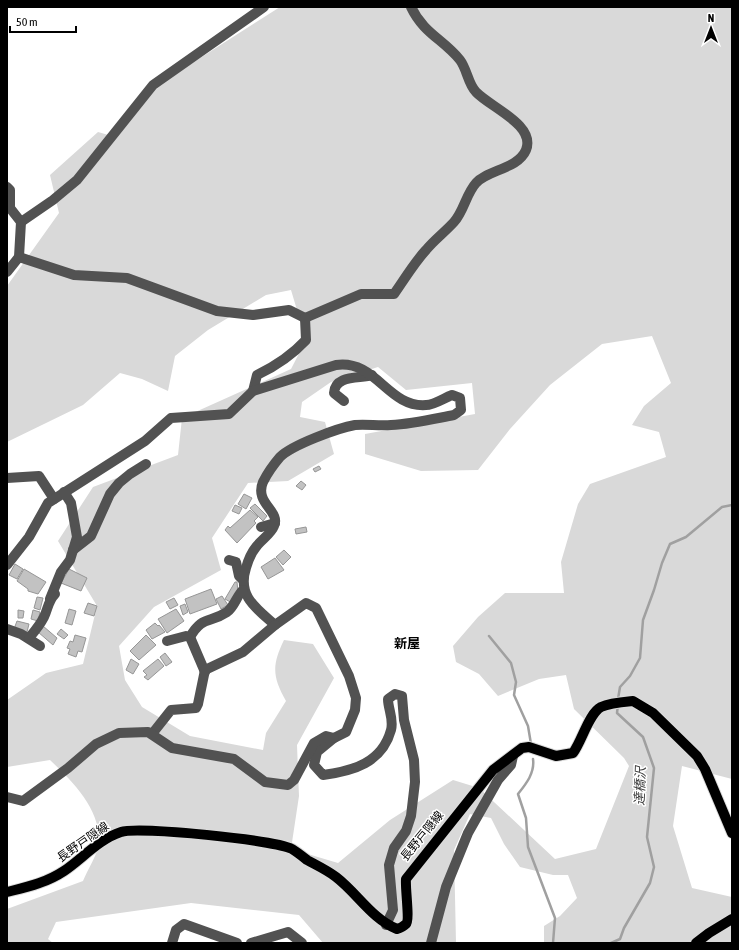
<svg xmlns="http://www.w3.org/2000/svg" width="739" height="950" font-family="'Asap Condensed','Noto Sans JP',sans-serif">
<style>
.green{fill:#d9d9d9;fill-rule:evenodd}
.lines{fill:none;stroke-linecap:round;stroke-linejoin:round}
.stream{stroke:#a0a0a0;stroke-width:2.5}
.building{fill:#c2c2c2;stroke:#969696}
.major-casing{stroke:#dbdbdb;stroke-width:12}
.minor{stroke:#525252;stroke-width:10}
.major{stroke:#000;stroke-width:10}
.labels{text-anchor:middle;dominant-baseline:central;stroke-width:3;stroke-linejoin:round;paint-order:stroke}
.street-label{font-size:12px;fill:#000;stroke:#fff}
.neighbourhood-label{font-size:13px;font-weight:bold;fill:#000;stroke:#fff}
.water-label{font-size:13px;font-style:italic;fill:#414141;stroke:#fff}
</style>
<rect width="100%" height="100%" fill="#fff"/>
<!-- green -->
<path class="green" d="M280,7H732V779L682,766L673,826L692,888L732,897V943H544V926L560,916L577,898L568,875H553L520,867L504,844L491,818L470,814L454,850L456,943H323L299,915L191,903L56,922L48,939L53,943H7V909L83,881C87,871 98,853 99,844C101,809 73,782 50,760L7,767V700L46,673L83,664L97,606L58,541L93,487L178,455L182,418L291,369L306,340L291,290L266,295L208,330L175,356L168,391L142,379L120,373L83,405L7,442V286L59,213L50,175L98,132L112,136L147,92ZM652,336L671,383L644,406L632,425L659,432L666,457L590,484L578,504L561,562L564,593H505L478,617L453,646L456,662L479,674L498,696L539,679L566,675L574,709L624,758L629,766L596,849L555,859L479,788L453,780L390,820L338,863L291,849L299,796L297,745L334,678L313,644L284,640C272,665 272,676 286,701L266,733L263,750L190,736L142,707L125,680L119,646L154,607L221,570L212,538L248,483L288,481L334,454L325,422L300,417L302,402L331,382L378,367L406,390L472,383L475,414L365,434V454L421,471L478,470L510,429L550,385L602,344Z"/>
<g class="lines">
<!-- stream -->
<g class="stream">
<polyline points="489,636 511,663 516,682 514,695 528,726 531,744"/>
<polyline points="618,699 620,687 630,676 640,658 643,620 654,590 662,563 670,544 686,537 722,507 732,505"/>
<path d="M533,759C535,773 526,784 518,794L526,818L528,847L555,918L553,943"/>
<polyline points="611,943 620,939 624,928 650,883 654,867 647,837 654,768 643,737 617,713 618,704"/>
</g>
</g>
<!-- building -->
<g class="building">
<polygon points="319,466 321,469 315,472 313,469"/>
<polygon points="301,481 306,485 302,490 296,486"/>
<polygon points="244,494 252,498 246,509 238,504"/>
<polygon points="255,504 267,516 263,521 250,508"/>
<polygon points="235,505 242,508 239,514 232,511"/>
<polygon points="250,510 258,517 254,521 256,523 237,543 225,530 228,526 230,528"/>
<polygon points="306,527 307,532 296,534 295,529"/>
<polygon points="284,550 291,557 283,565 276,557"/>
<polygon points="275,558 284,570 268,579 261,567"/>
<polygon points="15,564 23,569 17,579 9,575"/>
<polygon points="24,569 46,582 38,594 28,591 28,589 17,581"/>
<polygon points="69,569 87,578 81,591 61,583"/>
<polygon points="235,582 237,582 238,592 232,603 225,599"/>
<polygon points="211,589 217,604 190,614 185,599"/>
<polygon points="222,596 228,605 221,609 216,599"/>
<polygon points="37,597 43,598 40,610 34,608"/>
<polygon points="174,598 178,605 170,609 166,602"/>
<polygon points="88,603 97,606 94,616 84,613"/>
<polygon points="185,604 188,612 183,615 180,606"/>
<polygon points="69,609 76,611 72,625 65,623"/>
<polygon points="176,609 184,621 167,633 158,619"/>
<polygon points="18,610 24,611 23,618 18,618"/>
<polygon points="33,610 40,612 38,621 31,619"/>
<polygon points="17,621 29,624 27,632 14,629"/>
<polygon points="155,623 158,626 159,625 165,632 152,639 146,630"/>
<polygon points="43,626 57,638 53,645 38,632"/>
<polygon points="61,629 68,635 64,639 57,634"/>
<polygon points="75,635 86,638 82,652 78,651 76,657 68,654 70,649 67,648 70,641 73,642"/>
<polygon points="146,635 156,645 139,660 130,651"/>
<polygon points="165,653 172,662 166,666 160,657"/>
<polygon points="131,659 139,664 133,674 126,670"/>
<polygon points="158,659 164,666 148,680 144,677 147,675 143,671"/>
</g>
<g class="lines">
<defs>
<g id="major">
<path d="M7,892C27,887 46,883 64,871C82,859 99,839 121,832C137,826 276,840 292,849C297,852 302,856 307,860C316,865 327,870 336,877C357,893 372,919 397,929C400,928 404,926 406,924C410,920 405,888 406,879L493,770L522,748L529,747L556,756L573,753C582,741 589,713 601,707C610,703 623,702 633,701L653,713L697,756L705,769L732,833"/>
<polyline points="696,943 709,933 732,919"/>
</g>
</defs>
<!-- major casing -->
<use href="#major" class="major-casing"/>
<!-- minor -->
<g class="minor">
<polyline points="7,187 10,190 10,208 21,222 19,257 7,272"/>
<polyline points="21,222 53,200 77,180 153,85 264,7"/>
<polyline points="19,257 74,275 127,278 217,311 253,315 289,310 305,318"/>
<path d="M305,318L361,294H394C404,280 414,263 426,250C434,240 445,232 454,222C464,211 466,194 476,183C487,170 518,169 526,150C536,125 490,107 476,92C468,84 467,69 460,60C443,39 424,34 411,7"/>
<path d="M253,391L257,375C276,366 292,355 306,340L305,318"/>
<path d="M344,401L334,393C335,374 361,379 372,375"/>
<polyline points="7,478 39,476 54,499"/>
<polyline points="261,527 275,523"/>
<polyline points="73,550 91,536 110,494 119,483 130,474 146,464"/>
<polyline points="229,560 236,562 239,576 242,579"/>
<path d="M7,565L29,537L48,503L145,441L171,418L229,414L253,391L336,365C376,359 388,408 426,405C434,405 444,398 452,395L460,398L461,410L454,415C433,419 412,424 391,425C379,426 367,424 355,425C338,428 292,445 280,457C274,464 267,474 263,482C254,503 281,511 274,526C271,534 261,540 256,547C251,553 248,561 246,568C237,596 256,608 275,625L306,603L316,608L349,676L356,698L355,710L346,732L334,738L317,752L314,765L323,775C353,771 382,763 391,730C394,719 388,709 388,699L395,694L402,696L404,720L414,760L415,782L411,816L406,831L394,848L389,865L393,910L386,925"/>
<polyline points="50,599 61,572 70,560 77,537 71,503 64,492"/>
<polyline points="7,629 21,634 40,646"/>
<path d="M190,637C203,615 209,624 227,612C235,606 237,595 243,590"/>
<path d="M29,638C34,632 40,625 44,617C48,609 48,601 55,594"/>
<polyline points="167,641 186,636 190,637 205,672"/>
<polyline points="152,734 171,710 196,708 198,704 205,670 243,652 275,625"/>
<polyline points="7,797 23,801 68,768 96,744 119,733 148,732 172,748 234,759 265,782 288,785 294,780 314,743 326,736 334,738"/>
<polyline points="172,943 176,930 184,924 237,943"/>
<polyline points="251,943 288,932 302,943"/>
<polyline points="431,943 446,887 468,833 498,780 511,765 513,756"/>
</g>
<!-- major -->
<use href="#major" class="major"/>
</g>
<g class="labels">
<!-- street labels -->
<g class="street-label">
<text transform="translate(422 836) rotate(-51)">長野戸隠線</text>
<text transform="translate(83 842) rotate(-35)">長野戸隠線</text>
</g>
<!-- neighbourhood labels -->
<g class="neighbourhood-label">
<text x="407" y="643">新屋</text>
</g>
<!-- water labels -->
<g class="water-label">
<text transform="translate(640 786) rotate(-88)">達橋沢</text>
</g>
</g>
<!-- border -->
<rect width="739" height="950" fill="none" stroke="#000000" stroke-width="16"/>
<!-- north arrow -->
<g transform="translate(711 28)" stroke="#ffffff" stroke-width="3" paint-order="stroke">
<path d="M0-3L7 15L0 10L-7 15Z" fill="#000000"/>
<text y="-6" font-size="11" font-weight="bold" text-anchor="middle" fill="#000000">N</text>
</g>
<!-- scale -->
<path d="M10 26v6h66v-6" fill="none" stroke="#000000" stroke-width="2"/>
<text x="16" y="26" font-size="12" fill="#000000" stroke="#ffffff" stroke-width="3" paint-order="stroke">50 m</text>
</svg>
